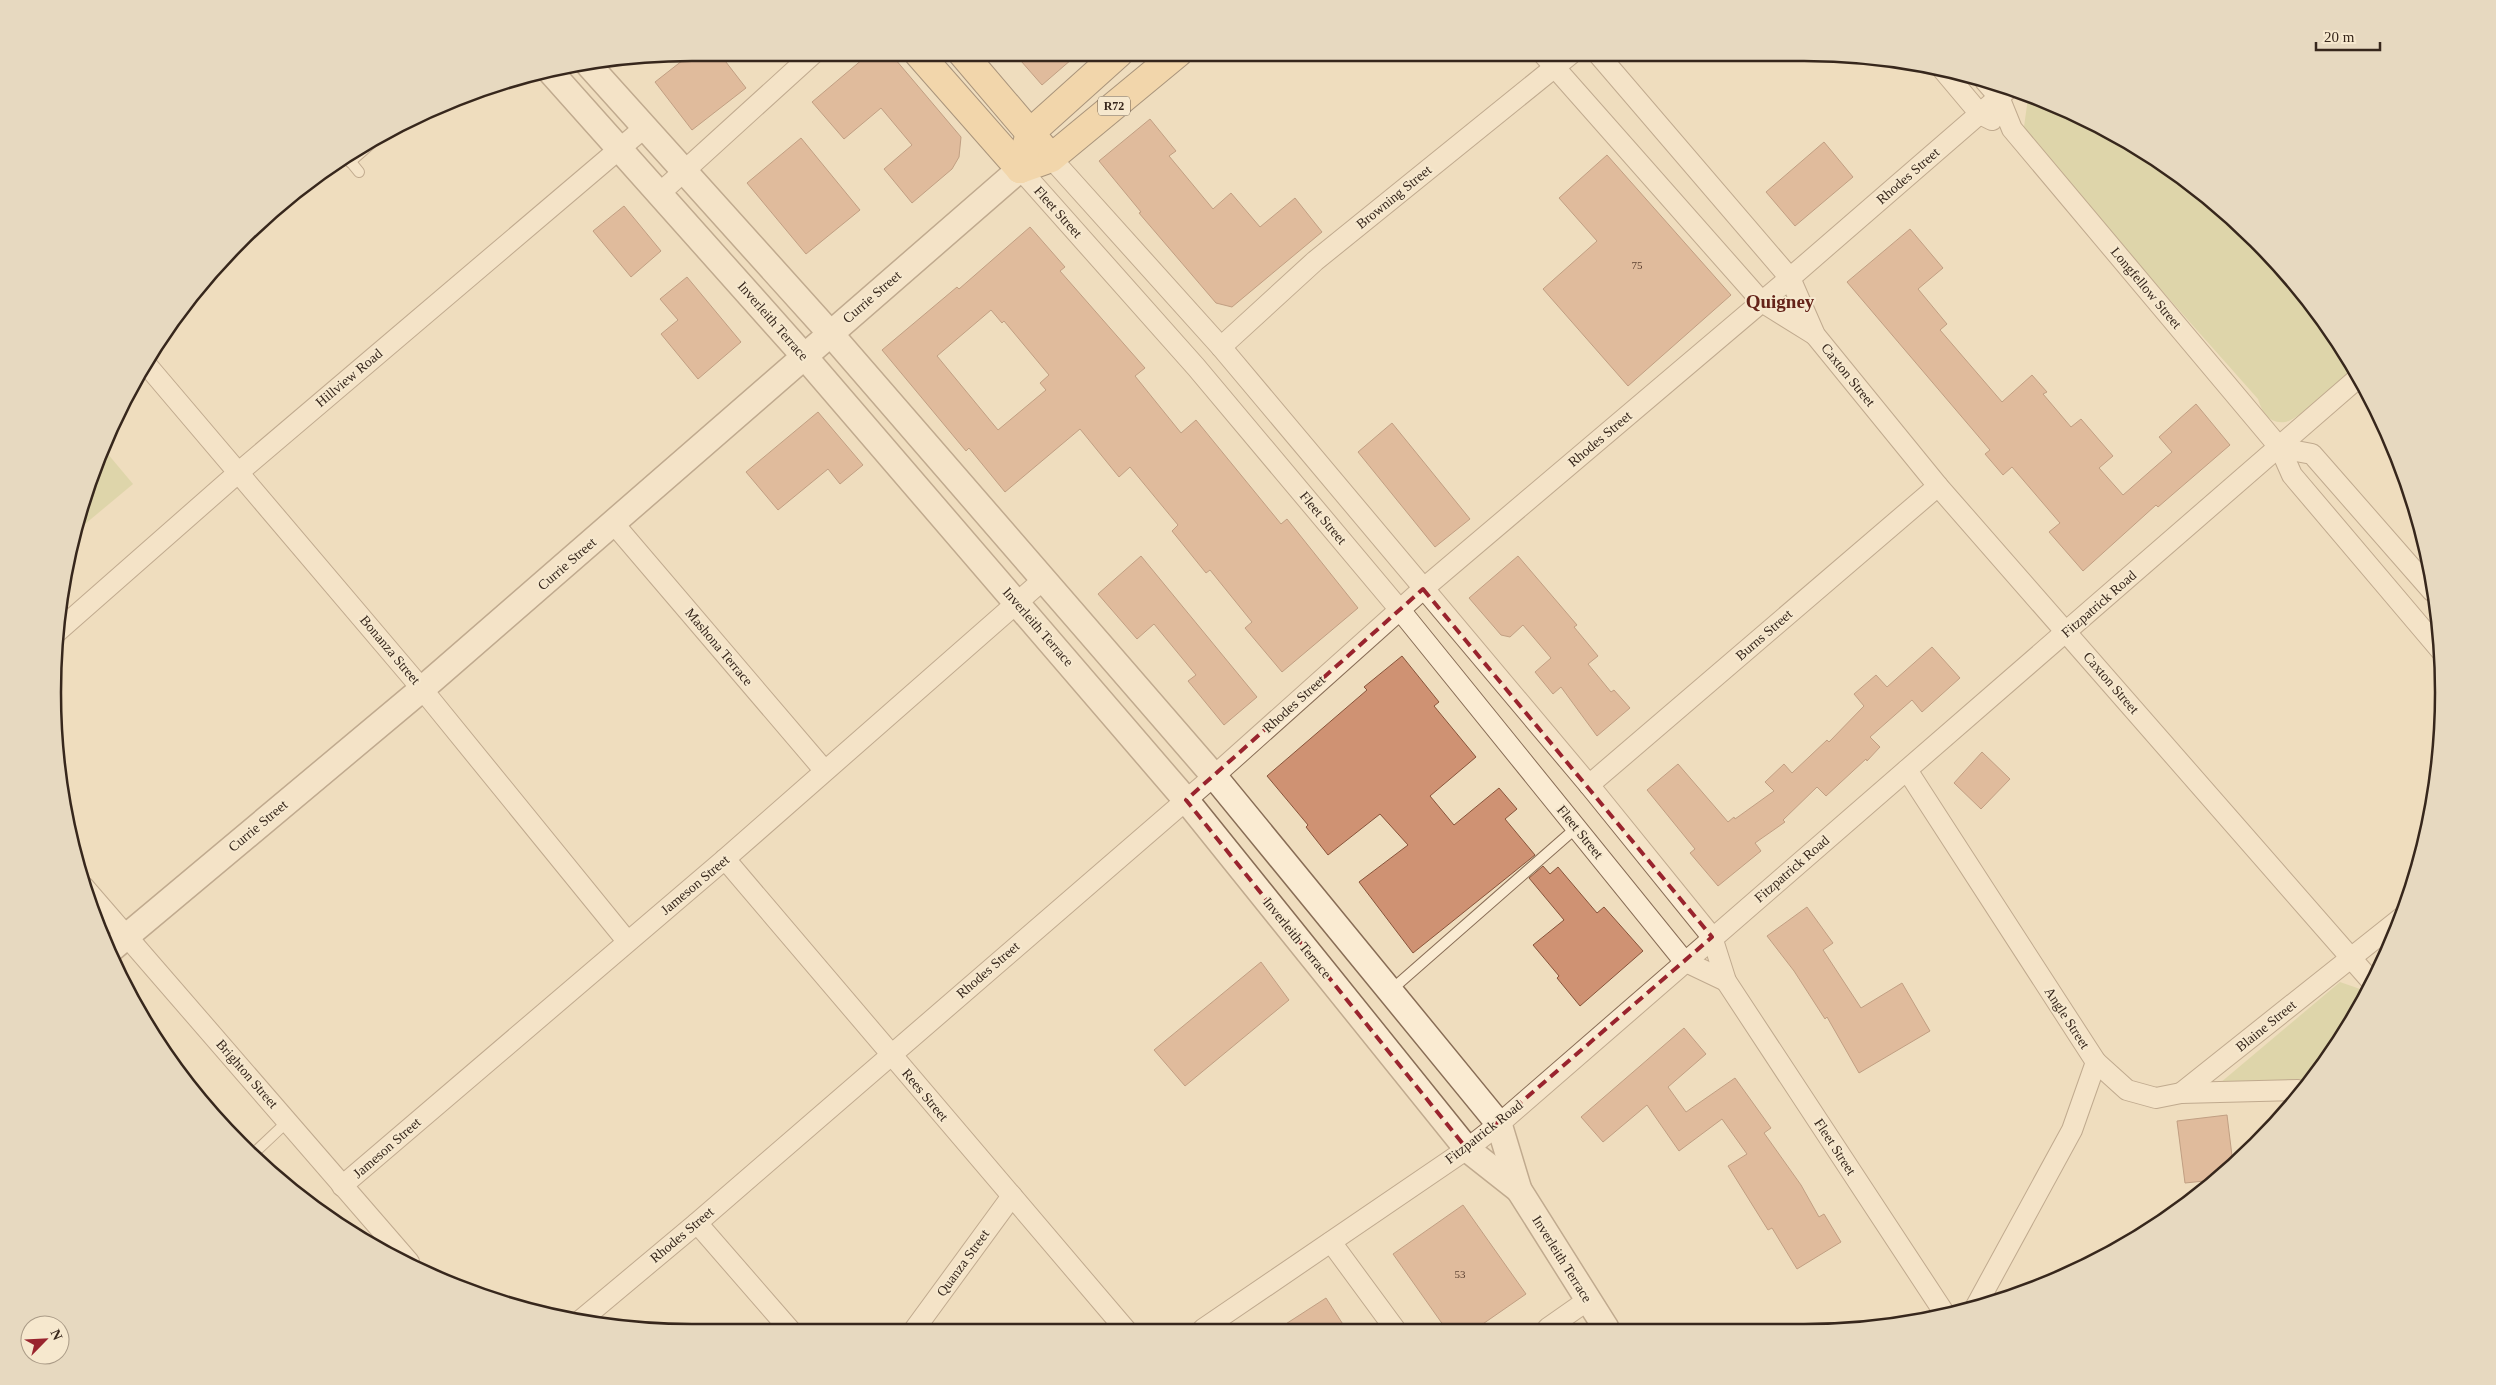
<svg xmlns="http://www.w3.org/2000/svg" width="2496" height="1385" font-family="Georgia,serif">
<style>
.green{fill:#cbcd92}
.building{fill:#cf9273;stroke:#88543b;fill-rule:evenodd}
.lines{fill:none;stroke-linecap:round;stroke-linejoin:round}
.service-casing{stroke:#886d56;stroke-width:12}
.minor-casing{stroke:#886d56;stroke-width:22}
.tertiary-casing{stroke:#886d56;stroke-width:28}
.primary-casing{stroke:#553c2b;stroke-width:30}
.service{stroke:#faebd2;stroke-width:10}
.minor{stroke:#faebd2;stroke-width:20}
.tertiary{stroke:#faebd2;stroke-width:25}
.primary{stroke:#f5cf94;stroke-width:28}
.marked{fill:none;stroke:#99242e;stroke-width:4;stroke-dasharray:10 6;stroke-linejoin:round}
.labels{text-anchor:middle;dominant-baseline:central;stroke-width:4;stroke-linejoin:round;paint-order:stroke}
.number-label{font-size:11px;fill:#5d4232}
.shield{fill:#f6e8ce;stroke:#706151;stroke-width:1}
.shield-label{font-size:12px;font-weight:bold;fill:#37271c}
.street-label{font-size:14px;fill:#37271c;stroke:#f6e8ce}
.district-label{font-size:19px;font-weight:bold;fill:#652319;stroke:#f6e8ce}
.rim{fill:none;stroke:#37271c;stroke-width:2.5}
</style>
<rect width="100%" height="100%" fill="#efddbe"/>
<!-- green -->
<g class="green">
<path d="M2028,98L2123,138L2225,211L2311,303L2353,370C2340,380 2298,421 2285,422C2269,424 2262,412 2258,399L2023,134Z"/>
<polygon points="102,447 133,484 73,534 74,527"/>
<polygon points="2340,982 2360,989 2365,996 2358,1012 2306,1080 2219,1089 2220,1083"/>
</g>
<!-- building -->
<g class="building">
<polygon points="692,53 719,53 746,88 692,130 655,82"/>
<polygon points="870,53 890,53 961,137 959,157 952,169 912,203 884,169 912,145 881,108 844,139 812,102"/>
<polygon points="1014,53 1079,53 1042,85"/>
<polygon points="1150,119 1176,151 1169,156 1213,209 1231,193 1260,227 1295,198 1322,232 1232,307 1216,303 1139,213 1141,212 1099,161"/>
<polygon points="801,138 860,210 806,254 747,183"/>
<polygon points="1824,142 1853,177 1795,226 1766,192"/>
<polygon points="1607,155 1731,295 1628,386 1543,289 1597,241 1559,198"/>
<polygon points="624,206 661,251 631,277 593,231"/>
<path d="M1030,227L1065,267L1060,271L1145,368L1135,376L1181,433L1196,420L1281,524L1287,519L1358,608L1282,672L1245,628L1252,622L1210,570L1206,573L1172,531L1178,525L1130,467L1119,477L1080,429L1005,492L969,448L966,451L882,350L957,287L959,289ZM991,310L1002,323L1004,321L1049,375L1040,383L1046,390L998,430L937,356Z"/>
<polygon points="1910,229 1943,268 1918,289 1947,324 1940,330 2002,402 2032,375 2047,392 2043,394 2071,427 2081,419 2113,456 2099,468 2123,495 2172,452 2159,437 2196,404 2230,445 2158,507 2156,505 2083,571 2049,532 2060,523 2012,467 2003,475 1985,454 1990,450 1847,282"/>
<polygon points="687,277 741,342 698,379 661,334 678,320 660,299"/>
<polygon points="818,412 863,465 840,484 828,469 778,510 746,472"/>
<polygon points="1392,423 1470,519 1435,547 1358,452"/>
<polygon points="1141,556 1257,697 1224,725 1188,681 1196,675 1154,624 1137,639 1098,594"/>
<polygon points="1518,556 1577,625 1574,627 1598,656 1588,664 1611,692 1614,690 1630,708 1597,736 1561,687 1553,694 1535,672 1551,658 1523,625 1510,637 1501,635 1469,598"/>
<polygon points="1932,647 1960,678 1922,712 1912,700 1870,737 1880,747 1867,761 1866,759 1826,796 1817,787 1783,820 1785,822 1755,843 1761,851 1718,886 1690,853 1695,849 1647,790 1678,764 1728,822 1734,817 1735,819 1774,791 1765,782 1784,764 1792,773 1827,740 1829,742 1864,706 1854,694 1876,675 1887,687"/>
<polygon points="1402,656 1439,702 1434,706 1476,757 1430,796 1454,825 1499,788 1517,809 1505,819 1535,855 1413,953 1359,882 1408,845 1380,814 1328,855 1306,827 1308,825 1267,776 1367,690 1364,687"/>
<polygon points="1982,752 2010,779 1981,809 1954,783"/>
<polygon points="1543,866 1550,874 1558,867 1597,913 1604,907 1643,951 1580,1006 1557,978 1559,976 1533,945 1564,920 1529,878"/>
<polygon points="1807,907 1833,943 1823,950 1861,1008 1902,983 1930,1031 1859,1073 1827,1017 1825,1019 1794,971 1767,936"/>
<polygon points="1261,962 1289,1000 1185,1086 1154,1050"/>
<polygon points="1684,1028 1706,1054 1668,1087 1686,1112 1735,1078 1771,1128 1764,1133 1801,1185 1819,1217 1824,1214 1841,1242 1797,1269 1772,1228 1768,1230 1728,1166 1747,1154 1722,1119 1679,1151 1647,1105 1603,1142 1581,1117"/>
<polygon points="2227,1115 2233,1164 2214,1180 2185,1183 2177,1121"/>
<polygon points="1463,1205 1526,1294 1477,1328 1446,1329 1393,1254"/>
<polygon points="1326,1298 1346,1329 1278,1329"/>
</g>
<g class="lines">
<defs>
<g id="service">
<polyline points="346,156 359,172"/>
<polyline points="350,162 375,140"/>
<polyline points="1390,991 1576,828"/>
<polyline points="253,1154 288,1121"/>
</g>
<g id="minor">
<polyline points="1543,54 1762,302 1815,335"/>
<polyline points="1598,54 1790,278 1815,335 1938,486 2372,982"/>
<polyline points="1943,70 1980,114 1992,120"/>
<polyline points="1985,81 1999,97 2012,129 2280,448 2292,475 2442,652"/>
<polyline points="1051,158 1221,347 1589,785 1712,937 1726,981 1945,1314"/>
<polyline points="1020,169 1196,367 1400,610 1684,961 1726,981"/>
<polyline points="660,193 814,53"/>
<polyline points="1221,347 1315,261 1571,54"/>
<polyline points="146,364 422,689 627,941"/>
<polyline points="2280,448 2312,454 2432,591"/>
<polyline points="614,524 824,770"/>
<polyline points="57,632 239,472 644,128"/>
<polyline points="1907,770 2096,1062 2072,1130 1976,1306"/>
<polyline points="1589,785 1938,486"/>
<polyline points="725,859 1126,1330"/>
<polyline points="84,887 409,1262"/>
<polyline points="2096,1062 2127,1090 2156,1098 2181,1093 2298,1090"/>
<polyline points="2181,1093 2401,918"/>
<polyline points="342,1186 725,859 1044,579"/>
<polyline points="697,1223 791,1331"/>
<polyline points="1331,1242 1395,1329"/>
<polyline points="581,1320 697,1223 1214,776 1423,589 1790,278 2007,90"/>
<polyline points="1548,1328 1588,1300"/>
<polyline points="1203,1329 1467,1149 1499,1124 2358,378"/>
<polyline points="914,1330 1012,1196"/>
</g>
<g id="tertiary">
<polyline points="587,63 830,333 1214,776 1499,1124 1519,1190 1606,1328"/>
<polyline points="549,70 804,356 1186,800 1467,1149 1519,1190"/>
<polyline points="109,951 422,689 1020,169"/>
</g>
<g id="primary">
<polyline points="918,53 1020,169"/>
<polyline points="962,53 1042,147"/>
<polyline points="1020,169 1051,158 1178,53"/>
<polyline points="1020,169 1030,133 1119,53"/>
</g>
</defs>
<!-- service casing -->
<use href="#service" class="service-casing"/>
<!-- minor casing -->
<use href="#minor" class="minor-casing"/>
<!-- tertiary casing -->
<use href="#tertiary" class="tertiary-casing"/>
<!-- primary casing -->
<use href="#primary" class="primary-casing"/>
<!-- service -->
<use href="#service" class="service"/>
<!-- minor -->
<use href="#minor" class="minor"/>
<!-- tertiary -->
<use href="#tertiary" class="tertiary"/>
<!-- primary -->
<use href="#primary" class="primary"/>
</g>
<!-- marked area -->
<path d="M0 0H2496V1385H0ZM1423,589L1712,937L1467,1149L1186,800Z" fill="#efddbe" fill-opacity=".55" fill-rule="evenodd"/>
<path class="marked" d="M1423,589L1712,937L1467,1149L1186,800Z"/>
<g class="labels">
<!-- number labels -->
<g class="number-label">
<text x="1637" y="265">75</text>
<text x="1460" y="1274">53</text>
</g>
<!-- shield labels -->
<rect class="shield" x="1098" y="96.5" width="32" height="19" rx="4"/>
<g class="shield-label">
<text x="1114" y="106">R72</text>
</g>
<!-- street labels -->
<g class="street-label">
<text transform="translate(1908 176) rotate(-41)">Rhodes Street</text>
<text transform="translate(1394 197) rotate(-39)">Browning Street</text>
<text transform="translate(1058 212) rotate(48)">Fleet Street</text>
<text transform="translate(2146 288) rotate(50)">Longfellow Street</text>
<text transform="translate(872 297) rotate(-41)">Currie Street</text>
<text transform="translate(773 321) rotate(49)">Inverleith Terrace</text>
<text transform="translate(1848 375) rotate(51)">Caxton Street</text>
<text transform="translate(349 378) rotate(-40)">Hillview Road</text>
<text transform="translate(1600 439) rotate(-40)">Rhodes Street</text>
<text transform="translate(1323 518) rotate(50)">Fleet Street</text>
<text transform="translate(567 564) rotate(-41)">Currie Street</text>
<text transform="translate(2099 604) rotate(-41)">Fitzpatrick Road</text>
<text transform="translate(1038 627) rotate(49)">Inverleith Terrace</text>
<text transform="translate(1764 635) rotate(-41)">Burns Street</text>
<text transform="translate(719 647) rotate(50)">Mashona Terrace</text>
<text transform="translate(390 650) rotate(50)">Bonanza Street</text>
<text transform="translate(2111 683) rotate(49)">Caxton Street</text>
<text transform="translate(1294 704) rotate(-42)">Rhodes Street</text>
<text transform="translate(258 826) rotate(-40)">Currie Street</text>
<text transform="translate(1580 832) rotate(51)">Fleet Street</text>
<text transform="translate(1792 869) rotate(-41)">Fitzpatrick Road</text>
<text transform="translate(695 885) rotate(-40)">Jameson Street</text>
<text transform="translate(1297 938) rotate(51)">Inverleith Terrace</text>
<text transform="translate(988 970) rotate(-41)">Rhodes Street</text>
<text transform="translate(2067 1018) rotate(57)">Angle Street</text>
<text transform="translate(2266 1026) rotate(-39)">Blaine Street</text>
<text transform="translate(247 1074) rotate(49)">Brighton Street</text>
<text transform="translate(925 1095) rotate(50)">Rees Street</text>
<text transform="translate(1484 1132) rotate(-38)">Fitzpatrick Road</text>
<text transform="translate(1835 1147) rotate(57)">Fleet Street</text>
<text transform="translate(387 1148) rotate(-41)">Jameson Street</text>
<text transform="translate(682 1235) rotate(-40)">Rhodes Street</text>
<text transform="translate(1562 1259) rotate(58)">Inverleith Terrace</text>
<text transform="translate(963 1263) rotate(-54)">Quanza Street</text>
</g>
<!-- district labels -->
<g class="district-label">
<text x="1780" y="301">Quigney</text>
</g>
</g>
<!-- crop -->
<path d="M0 0H2496V1385H0ZM692 61H1804A631 631 0 0 1 2435 692V693A631 631 0 0 1 1804 1324H692A631 631 0 0 1 61 693V692A631 631 0 0 1 692 61Z" fill="#e7d9c0" fill-rule="evenodd"/>
<path class="rim" d="M692 61H1804A631 631 0 0 1 2435 692V693A631 631 0 0 1 1804 1324H692A631 631 0 0 1 61 693V692A631 631 0 0 1 692 61Z"/>
<!-- north arrow -->
<g transform="translate(45 1340) rotate(66)"><circle r="24" fill="#f6e8ce" stroke="#aa9b87"/>
<path d="M0-4L9 19L0 12L-9 19Z" fill="#99242e"/>
<text y="-8" font-size="14" font-weight="bold" text-anchor="middle" fill="#37271c">N</text>
</g>
<!-- scale -->
<path d="M2316 42v8h64v-8" fill="none" stroke="#37271c" stroke-width="2.5"/>
<text x="2324" y="42" font-size="15" fill="#37271c" stroke="#f6e8ce" stroke-width="4" paint-order="stroke">20 m</text>
</svg>
